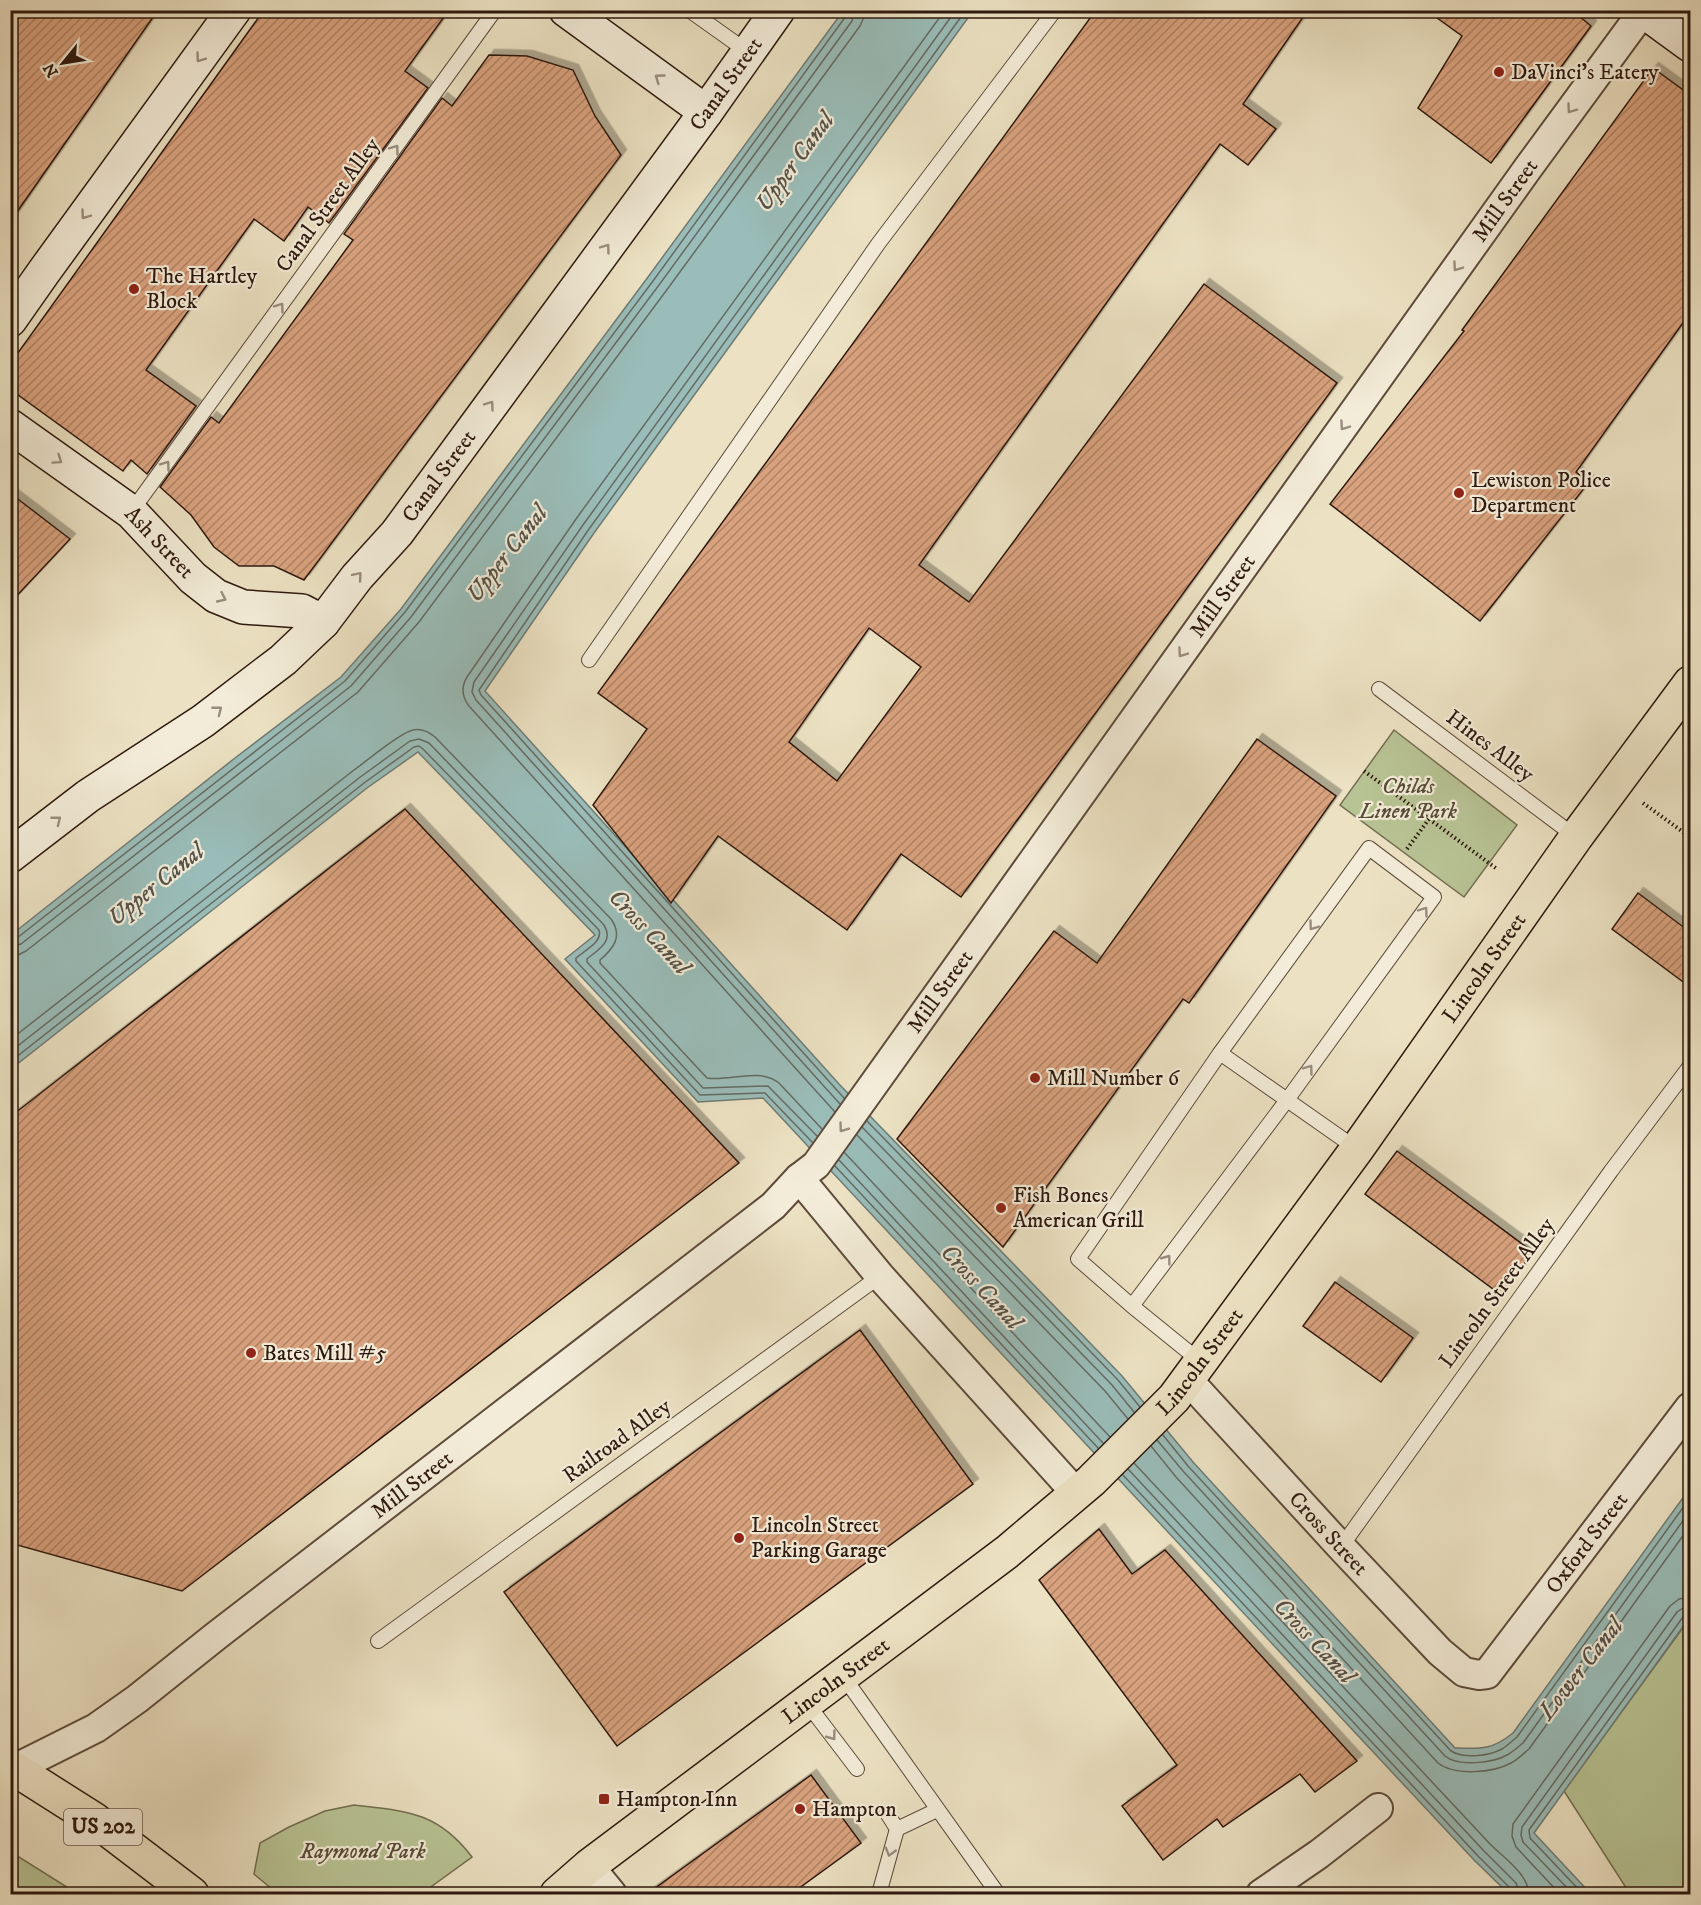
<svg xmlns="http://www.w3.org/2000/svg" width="1701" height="1905" font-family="'IM FELL DW Pica',serif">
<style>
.park{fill:#b8c394;stroke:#736e52;stroke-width:1.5}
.water{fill:#9abdb9;stroke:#6f7b75;stroke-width:1.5}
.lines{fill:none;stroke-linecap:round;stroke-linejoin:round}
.shore{stroke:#646b64;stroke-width:1.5}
.building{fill:url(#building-hatch);stroke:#2e190f;stroke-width:1.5;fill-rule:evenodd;filter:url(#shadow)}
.lane-casing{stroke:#5e4b3c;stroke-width:16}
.street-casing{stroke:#5e4b3c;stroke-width:32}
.secondary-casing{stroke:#2e190f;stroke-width:36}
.highway-casing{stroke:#2e190f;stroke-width:36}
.path{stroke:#2e190f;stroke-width:4;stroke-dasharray:1.5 3;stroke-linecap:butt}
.lane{stroke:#f3ecd8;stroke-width:14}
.street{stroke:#f3ecd8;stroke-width:28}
.secondary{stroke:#f3ecd8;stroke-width:33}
.highway{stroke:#ece2c3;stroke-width:33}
.oneway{stroke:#9a8d7e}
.poi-dot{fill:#8f2418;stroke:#f3ecd8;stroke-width:2}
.labels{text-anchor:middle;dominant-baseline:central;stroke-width:4.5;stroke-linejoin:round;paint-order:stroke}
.shield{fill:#f3ecd8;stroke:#69584b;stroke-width:1.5}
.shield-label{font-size:21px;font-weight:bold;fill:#2e190f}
.poi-label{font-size:22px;fill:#2e190f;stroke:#f3ecd8;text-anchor:start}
.street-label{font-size:22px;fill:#2e190f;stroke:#f3ecd8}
.park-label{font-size:22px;font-style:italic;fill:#574c37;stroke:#f3ecd8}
.water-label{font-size:24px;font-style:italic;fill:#54524a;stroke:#f3ecd8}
</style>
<defs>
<pattern id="building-hatch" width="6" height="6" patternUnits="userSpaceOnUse" patternTransform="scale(1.5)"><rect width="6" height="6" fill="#d9a27e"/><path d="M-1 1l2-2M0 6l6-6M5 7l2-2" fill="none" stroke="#b08366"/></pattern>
<filter id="shadow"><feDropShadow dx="5.5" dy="-5.5" stdDeviation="0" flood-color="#0004"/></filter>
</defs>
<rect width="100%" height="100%" fill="#ece2c3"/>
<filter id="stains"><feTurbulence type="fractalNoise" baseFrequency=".00333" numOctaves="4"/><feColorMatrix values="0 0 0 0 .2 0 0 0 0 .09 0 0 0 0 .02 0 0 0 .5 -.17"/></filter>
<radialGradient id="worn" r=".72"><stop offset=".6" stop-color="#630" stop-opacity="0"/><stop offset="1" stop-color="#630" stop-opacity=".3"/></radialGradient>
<!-- park -->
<g class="park">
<polygon points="1394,730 1517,825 1464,897 1340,805"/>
<polygon points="1690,1618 1690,1894 1630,1894 1564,1791"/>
<path d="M354,1805C407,1811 438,1812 472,1857L421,1894H278L254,1874L260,1843L289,1827L325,1811Z"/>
<polygon points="10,1852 11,1852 78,1894 11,1894"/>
</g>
<!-- water -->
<path class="water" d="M843,11H973L594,533L485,691L839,1084L1122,1376L1193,1462L1455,1748C1481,1749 1492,1750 1513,1733L1690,1488V1617L1534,1833L1591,1894H1509L1474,1860L763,1098L698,1102L565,959L595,935L418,752L367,788L11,1069V935L235,758L341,677L401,609L648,277Z"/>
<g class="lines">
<!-- shore -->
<g class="shore">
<polyline points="10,939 17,938 345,681 405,612 653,281 846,16 848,10"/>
<polyline points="10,947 21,944 351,686 411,617 659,285 852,21 855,10"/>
<polyline points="10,956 18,955 26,951 358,692 419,622 666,291 860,26 863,19 864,10"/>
<path d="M10,1040L354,770C367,761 399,733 413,730C422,728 429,732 435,737L611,919C623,936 614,948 600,960V963L707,1078C729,1082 759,1067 779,1083L822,1129"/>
<path d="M10,1052L359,778L410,741L419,739L429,743L604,925C614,941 599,949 587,959V962L703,1088L768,1086L817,1136"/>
<path d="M10,1062L364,783L414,747L419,746L423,749L599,930C603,942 585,950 576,958V961L700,1095L765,1093L813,1143"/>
<polyline points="844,1098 481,695 479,690 589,529 966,10"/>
<polyline points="840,1104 476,700 472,692 474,682 583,525 956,10"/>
<path d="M835,1112L469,706C462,697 461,687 467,677L576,519L945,10"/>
<polyline points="867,1121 1118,1380 1140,1407"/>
<polyline points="862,1127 1112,1385 1134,1412"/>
<polyline points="857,1135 1105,1391 1128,1419"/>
<polyline points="844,1152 1110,1437"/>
<polyline points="839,1160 1103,1443"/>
<polyline points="835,1166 1098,1448"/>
<path d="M1163,1435L1188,1466L1451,1751C1464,1759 1489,1756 1502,1749C1507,1746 1512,1741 1517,1737L1690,1498"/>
<path d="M1157,1440L1183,1471L1445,1756C1458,1767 1493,1763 1507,1755C1513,1752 1518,1747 1523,1743L1690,1511"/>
<path d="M1151,1446L1176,1477L1438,1763C1454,1776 1493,1773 1511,1763C1517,1760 1523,1754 1529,1749L1690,1526"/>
<path d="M1134,1463L1490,1844C1504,1858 1528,1874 1529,1894"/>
<polyline points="1128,1469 1484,1851 1516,1883 1520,1894"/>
<polyline points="1123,1475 1478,1856 1510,1888 1512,1894"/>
<polyline points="1560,1894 1516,1847 1512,1836 1513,1824 1670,1606 1679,1599 1690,1597"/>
<polyline points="1573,1894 1523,1842 1521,1835 1522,1827 1677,1612 1683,1608 1690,1606"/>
<polyline points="1583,1894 1530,1838 1529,1830 1683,1617 1690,1614"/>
</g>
</g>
<!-- building -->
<g class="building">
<polygon points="10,10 158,10 10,222"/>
<polygon points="264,10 449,10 405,71 428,88 329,223 308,207 284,241 254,219 146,370 196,406 147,474 131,460 123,471 10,389 10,364"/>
<path d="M1096,10H1308L1243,104L1276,129L1248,165L1220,144L919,565L969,602L1204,284L1337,383L961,897L901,854L847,930L718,836L671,903L593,805L647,729L598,693ZM869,628L921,667L837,781L789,742Z"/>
<polygon points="1426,10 1572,10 1591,26 1491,163 1418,108 1462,36"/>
<polygon points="489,55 527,56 573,70 595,116 621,155 304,580 274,566 239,566 214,547 191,515 160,487 211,417 219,423 353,240 344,234 442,98 452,106"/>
<polygon points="1653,68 1690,95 1690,313 1576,472 1589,482 1480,621 1330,504 1464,331 1462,330"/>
<polygon points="10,493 70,539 10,603"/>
<polygon points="1257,739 1336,796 1189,1003 1183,999 1003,1247 897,1139 1054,931 1097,963"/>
<polygon points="405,809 739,1163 182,1591 10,1543 10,1117"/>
<polygon points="1638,893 1690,932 1690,987 1612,929"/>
<polygon points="1397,1151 1533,1252 1501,1295 1365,1194"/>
<polygon points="1335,1282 1413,1338 1381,1382 1303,1326"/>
<polygon points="860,1330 973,1484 617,1746 504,1592"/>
<polygon points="1099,1529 1132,1574 1165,1550 1357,1761 1315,1792 1300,1774 1223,1827 1217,1819 1163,1860 1122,1806 1177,1765 1039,1580"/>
<polygon points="811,1775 861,1843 791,1894 647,1894"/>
</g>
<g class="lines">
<defs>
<g id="lane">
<polyline points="689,10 748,52"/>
<polyline points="131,512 495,10"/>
<polyline points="589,660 878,244 1055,10"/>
<polyline points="1379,689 1576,837"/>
<polyline points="1220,1053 1357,1149"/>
<polyline points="1132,1306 1287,1100 1434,897 1369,848 1220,1053 1078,1259 1132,1306 1201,1362"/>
<polyline points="1341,1547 1611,1171 1690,1066"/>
<polyline points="378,1641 880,1276"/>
<polyline points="843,1676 998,1894"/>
<polyline points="806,1702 857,1769"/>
<polyline points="897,1829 937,1810"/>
<polyline points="879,1894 897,1829 887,1813"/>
</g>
<g id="street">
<polyline points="799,1178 880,1276 1076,1493"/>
<path id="s1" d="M1188,1380L1341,1547L1440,1652L1464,1672L1479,1675L1487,1674L1690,1407"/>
<path id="s2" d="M10,1771L96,1728L137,1699L216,1636L773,1206L799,1178L816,1165L1528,168L1644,10"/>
<polyline points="589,1866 612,1894"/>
<polyline points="1261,1894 1319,1854 1378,1808"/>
</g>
<g id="secondary">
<polyline points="566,10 706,112"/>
<polyline points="1642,10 1690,45"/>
<polyline points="10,320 43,273 234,10"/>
<path id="s3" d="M10,426L131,512L193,578L216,596L243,607L302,611L323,622"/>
<path id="s4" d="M10,856L88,796L203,721L283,660L323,622L357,577L397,533L706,112L778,10"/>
</g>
<g id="highway">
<polyline points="10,1766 95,1820 192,1894"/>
<path id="s5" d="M557,1894L589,1866L1007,1552L1091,1481L1174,1398L1357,1149L1576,837L1690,683"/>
</g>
</defs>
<!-- lane casing -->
<use href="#lane" class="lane-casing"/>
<!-- street casing -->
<use href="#street" class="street-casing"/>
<!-- secondary casing -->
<use href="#secondary" class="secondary-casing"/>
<!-- highway casing -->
<use href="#highway" class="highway-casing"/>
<!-- path -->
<g class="path">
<polyline points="1364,771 1497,869"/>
<polyline points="1643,803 1690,837"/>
<polyline points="1407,849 1429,819"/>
</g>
<!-- lane -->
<use href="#lane" class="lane"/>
<!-- street -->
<use href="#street" class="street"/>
<!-- secondary -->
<use href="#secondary" class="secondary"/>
<!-- highway -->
<use href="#highway" class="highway"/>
</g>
<!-- one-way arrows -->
<defs><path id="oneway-chevron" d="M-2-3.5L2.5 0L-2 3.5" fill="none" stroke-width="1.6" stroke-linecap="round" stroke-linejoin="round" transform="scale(1.5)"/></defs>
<g class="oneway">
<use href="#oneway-chevron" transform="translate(200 58) rotate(126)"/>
<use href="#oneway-chevron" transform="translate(659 78) rotate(-144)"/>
<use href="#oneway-chevron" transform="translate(1571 109) rotate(126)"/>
<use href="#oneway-chevron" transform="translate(395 149) rotate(-54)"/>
<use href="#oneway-chevron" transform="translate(85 215) rotate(126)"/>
<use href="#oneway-chevron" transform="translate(606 248) rotate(-54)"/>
<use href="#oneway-chevron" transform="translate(1457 267) rotate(125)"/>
<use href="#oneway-chevron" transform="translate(280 307) rotate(-54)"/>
<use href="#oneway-chevron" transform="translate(490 405) rotate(-54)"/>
<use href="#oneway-chevron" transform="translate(1344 426) rotate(125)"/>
<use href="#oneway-chevron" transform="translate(58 460) rotate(35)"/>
<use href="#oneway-chevron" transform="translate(166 465) rotate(-54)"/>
<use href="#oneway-chevron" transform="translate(358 576) rotate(-50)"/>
<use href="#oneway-chevron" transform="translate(222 598) rotate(25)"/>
<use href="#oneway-chevron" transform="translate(1182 653) rotate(125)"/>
<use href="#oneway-chevron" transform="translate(218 710) rotate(-38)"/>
<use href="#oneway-chevron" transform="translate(57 820) rotate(-38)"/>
<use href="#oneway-chevron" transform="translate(1424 911) rotate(-54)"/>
<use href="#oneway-chevron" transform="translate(1313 926) rotate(126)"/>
<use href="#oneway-chevron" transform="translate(1309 1069) rotate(-54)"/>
<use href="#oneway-chevron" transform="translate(843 1128) rotate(126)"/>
<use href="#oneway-chevron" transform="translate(1167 1259) rotate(-53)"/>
<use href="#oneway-chevron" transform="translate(832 1736) rotate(53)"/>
<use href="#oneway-chevron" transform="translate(890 1852) rotate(106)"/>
</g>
<!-- markers -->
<g class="poi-dot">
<circle cx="1499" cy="72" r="6"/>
<circle cx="134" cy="289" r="6"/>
<circle cx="1459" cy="493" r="6"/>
<circle cx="1035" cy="1078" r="6"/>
<circle cx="1001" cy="1208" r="6"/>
<circle cx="251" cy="1353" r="6"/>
<circle cx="739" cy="1538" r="6"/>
<rect x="598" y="1793" width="12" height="12" rx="3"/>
<circle cx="800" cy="1809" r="6"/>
</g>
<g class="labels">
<!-- shield labels -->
<rect class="shield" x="64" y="1809" width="78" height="36" rx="4.5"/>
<g class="shield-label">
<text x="103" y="1827">US 202</text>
</g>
<!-- poi labels -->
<g class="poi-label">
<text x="1511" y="72">DaVinci's Eatery</text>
<text x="146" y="276">The Hartley<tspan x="146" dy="25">Block</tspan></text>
<text x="1471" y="480">Lewiston Police<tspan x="1471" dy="25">Department</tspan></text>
<text x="1047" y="1078">Mill Number 6</text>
<text x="1013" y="1195">Fish Bones<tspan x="1013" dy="25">American Grill</tspan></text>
<text x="263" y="1353">Bates Mill #5</text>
<text x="751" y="1525">Lincoln Street<tspan x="751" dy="25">Parking Garage</tspan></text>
<text x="616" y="1799">Hampton Inn</text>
<text x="812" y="1809">Hampton</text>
</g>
<!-- street labels -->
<g class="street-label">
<text stroke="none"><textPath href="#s4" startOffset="1064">Canal Street</textPath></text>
<text stroke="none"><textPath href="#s2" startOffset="2196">Mill Street</textPath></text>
<text transform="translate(328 205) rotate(-54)">Canal Street Alley</text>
<text stroke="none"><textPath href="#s4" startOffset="578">Canal Street</textPath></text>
<text stroke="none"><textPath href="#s3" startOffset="190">Ash Street</textPath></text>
<text stroke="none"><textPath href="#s2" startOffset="1710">Mill Street</textPath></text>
<text transform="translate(1490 746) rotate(37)">Hines Alley</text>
<text stroke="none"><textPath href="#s5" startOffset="1323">Lincoln Street</textPath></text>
<text stroke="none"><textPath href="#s2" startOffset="1224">Mill Street</textPath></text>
<text transform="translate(1497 1293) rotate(-54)">Lincoln Street Alley</text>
<text stroke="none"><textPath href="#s5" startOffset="837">Lincoln Street</textPath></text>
<text transform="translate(617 1441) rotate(-36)">Railroad Alley</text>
<text stroke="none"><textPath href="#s2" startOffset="495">Mill Street</textPath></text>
<text stroke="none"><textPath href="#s1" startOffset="208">Cross Street</textPath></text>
<text stroke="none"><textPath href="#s1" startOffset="590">Oxford Street</textPath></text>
<text stroke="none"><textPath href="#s5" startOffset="351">Lincoln Street</textPath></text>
</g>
<!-- park labels -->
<g class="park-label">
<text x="1408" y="786">Childs<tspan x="1408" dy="25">Linen Park</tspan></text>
<text x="363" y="1851">Raymond Park</text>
</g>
<!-- water labels -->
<g class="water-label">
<text transform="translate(795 162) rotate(-54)">Upper Canal</text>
<text transform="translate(507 554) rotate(-52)">Upper Canal</text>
<text transform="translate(156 885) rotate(-39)">Upper Canal</text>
<text transform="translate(649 932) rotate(47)">Cross Canal</text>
<text transform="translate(981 1287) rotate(47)">Cross Canal</text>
<text transform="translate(1314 1641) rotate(47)">Cross Canal</text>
<text transform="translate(1581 1669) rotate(-52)">Lower Canal</text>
</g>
</g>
<!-- margin -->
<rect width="1701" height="1905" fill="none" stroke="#ece2c3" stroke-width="36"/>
<rect x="12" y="12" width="1677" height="1881" fill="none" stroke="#2e190f" stroke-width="3"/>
<rect x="18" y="18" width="1665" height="1869" fill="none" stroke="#2e190f" stroke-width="1.5"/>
<!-- north arrow -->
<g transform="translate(63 63) rotate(240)" stroke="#f3ecd8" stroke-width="4.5" paint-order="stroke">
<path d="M0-4.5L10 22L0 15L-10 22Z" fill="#2e190f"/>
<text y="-9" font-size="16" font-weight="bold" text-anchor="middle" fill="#2e190f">N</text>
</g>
<rect width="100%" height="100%" filter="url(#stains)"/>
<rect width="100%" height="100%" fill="url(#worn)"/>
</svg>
